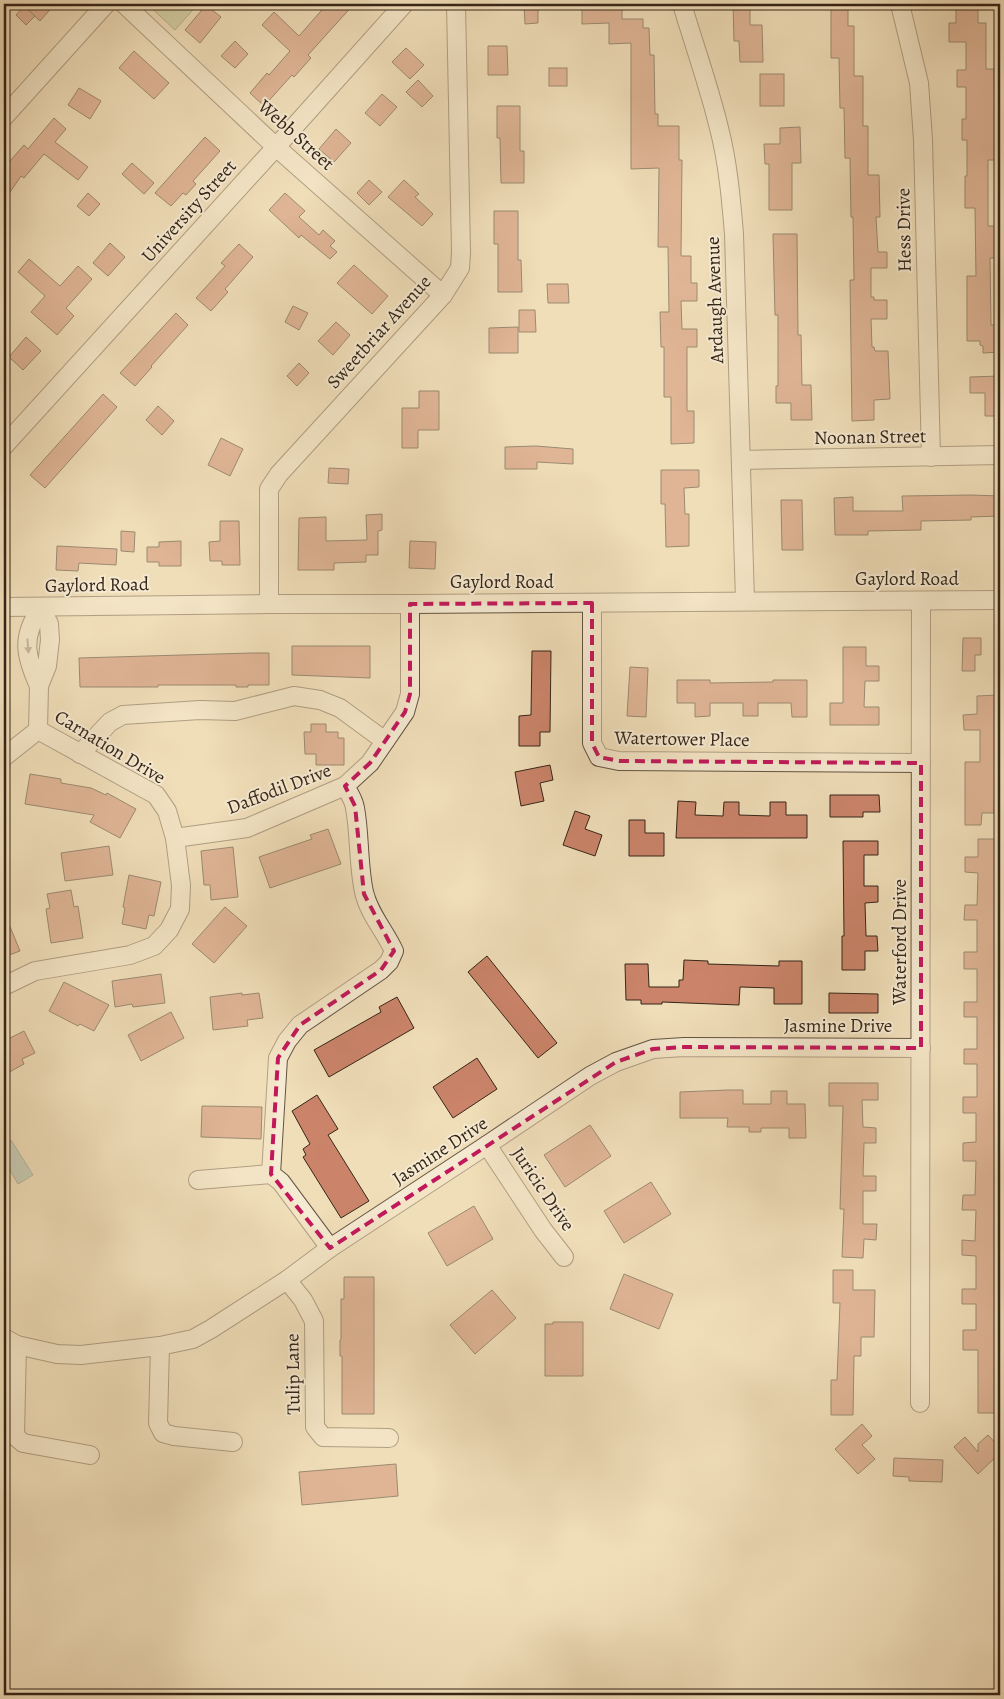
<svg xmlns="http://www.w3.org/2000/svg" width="1004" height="1699" font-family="Alegreya,serif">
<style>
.green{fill:#b7c291;stroke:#767454}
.water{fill:#9bbbb4;stroke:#727f76}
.building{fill:#cb846a;stroke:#352518}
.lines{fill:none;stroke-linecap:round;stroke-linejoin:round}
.minor-casing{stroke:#645340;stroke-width:20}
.minor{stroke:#f5ead2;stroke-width:18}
.oneway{fill:#958875}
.marked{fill:none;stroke:#c2185b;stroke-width:4;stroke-dasharray:10 6;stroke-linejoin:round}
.labels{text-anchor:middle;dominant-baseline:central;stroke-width:4;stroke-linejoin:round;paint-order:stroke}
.street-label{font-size:19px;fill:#352518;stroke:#f5ead2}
</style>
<rect width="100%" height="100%" fill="#f0deb9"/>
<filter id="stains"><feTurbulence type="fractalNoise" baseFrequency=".004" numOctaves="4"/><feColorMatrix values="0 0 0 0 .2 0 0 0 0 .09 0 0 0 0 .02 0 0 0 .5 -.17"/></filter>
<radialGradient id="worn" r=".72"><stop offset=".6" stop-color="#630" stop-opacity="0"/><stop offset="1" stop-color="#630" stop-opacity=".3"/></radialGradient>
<!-- green -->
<polygon class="green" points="147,4 198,4 175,30"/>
<!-- water -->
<polygon class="water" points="11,1140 33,1175 18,1184 4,1160 4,1144"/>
<!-- building -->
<g class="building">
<polygon points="35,4 55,4 40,21 29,11"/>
<polygon points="327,4 354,4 308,55 311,58 294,77 292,75 264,106 250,93 267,73 269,75 290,51 262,25 274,12 299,36"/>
<polygon points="524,4 538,4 538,23 525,24"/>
<polygon points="582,4 622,4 622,19 643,19 643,28 649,28 650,55 654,55 655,114 658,114 658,126 679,126 679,160 682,160 681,256 691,256 691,283 697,283 697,301 681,301 682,329 697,329 697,347 687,347 687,411 694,411 694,443 671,444 671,397 664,397 664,347 661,347 660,312 669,312 668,247 658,247 659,168 631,169 631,43 609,44 609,23 582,24"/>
<polygon points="733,4 750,4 750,25 762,25 763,62 740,62 739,41 734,41"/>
<polygon points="831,4 848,4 848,26 854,26 854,76 863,76 863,126 868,126 868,175 879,175 880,217 876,217 878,252 887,252 887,268 871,268 871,297 874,297 874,300 887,300 887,319 871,319 872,347 874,347 875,351 888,351 890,399 874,400 874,420 852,421 850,280 854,280 853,217 851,217 850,158 845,158 844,108 840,108 839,58 831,58"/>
<polygon points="956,4 978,4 978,23 986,23 986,69 994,69 995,119 1000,119 1000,160 988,160 988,226 999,226 999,258 990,258 991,325 1000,325 1000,352 983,353 983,346 980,345 980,341 967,341 967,276 976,276 975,208 965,208 965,176 967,176 967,140 962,140 962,119 966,119 966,87 957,87 957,70 966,70 966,42 949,42 949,23 956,23"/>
<polygon points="206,5 221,17 200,43 185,30"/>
<polygon points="24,6 35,16 26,25 16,15"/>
<polygon points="235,41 248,54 235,68 221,56"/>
<polygon points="488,46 507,46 508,75 488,75"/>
<polygon points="406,48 424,65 410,79 392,62"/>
<polygon points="134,51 169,83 154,99 119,68"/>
<rect x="549" y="68" width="18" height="18"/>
<rect x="760" y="74" width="24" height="32"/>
<polygon points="418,80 433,96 422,107 406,92"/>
<polygon points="79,88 101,101 90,119 68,105"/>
<polygon points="382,94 397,107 380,126 365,113"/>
<polygon points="497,106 520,106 520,151 524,151 524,183 501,183 500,138 497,138"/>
<polygon points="54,118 66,129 55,142 88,167 78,180 44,154 24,178 21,176 4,201 4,168 24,145 28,149"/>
<polygon points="800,127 801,163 792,163 792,210 769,210 769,164 765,164 764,144 780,144 780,128"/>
<polygon points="336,129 351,143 334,162 319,149"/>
<polygon points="205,137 220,151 193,181 196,184 186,195 183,193 171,206 155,193"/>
<polygon points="132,163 154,183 144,194 122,174"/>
<polygon points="369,180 382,192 369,205 357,193"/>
<polygon points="404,180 419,194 415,197 433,214 422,226 388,197"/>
<polygon points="88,193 100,204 89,216 77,206"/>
<polygon points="285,193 305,211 299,217 319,235 323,230 335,241 330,246 337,252 330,259 301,235 299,238 269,210"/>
<polygon points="494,211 518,211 518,260 521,260 522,292 498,292 498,244 494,244"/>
<polygon points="773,234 797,234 798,335 801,335 802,385 811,385 812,420 791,420 791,403 776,403 776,386 778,386 778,315 775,315"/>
<polygon points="110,243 125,257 108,276 93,263"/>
<polygon points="239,244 253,257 225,289 228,292 211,311 196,298 225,266 221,263"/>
<polygon points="29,259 60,286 78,266 92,279 66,308 74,316 57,335 31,312 45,296 18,272"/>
<polygon points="354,265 388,296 372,314 337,283"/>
<polygon points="547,284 568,284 569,303 548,303"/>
<polygon points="293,306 308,313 299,330 285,322"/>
<polygon points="519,310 535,310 536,332 519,332"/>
<polygon points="176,313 188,325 151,366 152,367 135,386 120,373"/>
<polygon points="336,322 350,335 333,355 318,341"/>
<polygon points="518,327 518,353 489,353 489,328"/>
<polygon points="26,337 41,351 23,370 9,357"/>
<polygon points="299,363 309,373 297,386 287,376"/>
<polygon points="1000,376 1000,416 985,416 985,393 970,393 970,377"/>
<polygon points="419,391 439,391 439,430 418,430 418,448 402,448 402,408 419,408"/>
<polygon points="103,394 117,407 45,488 30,475"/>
<polygon points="158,406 174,421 162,435 146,420"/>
<polygon points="221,438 243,449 230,476 208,465"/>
<polygon points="536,446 573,449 573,464 537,462 537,469 505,469 505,447"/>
<polygon points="329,468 349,469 348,484 328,483"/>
<polygon points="661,470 699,470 699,487 684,488 685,514 689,514 689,546 666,547 665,504 661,504"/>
<polygon points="971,495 1000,496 1000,516 971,517 971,520 921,521 921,530 868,531 868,535 835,535 834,498 853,497 853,511 903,511 902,496"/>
<polygon points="781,500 802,500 803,550 782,550"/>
<polygon points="382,514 382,530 378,531 378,555 366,555 366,562 334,563 334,570 298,570 299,518 326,517 326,541 367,540 366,515"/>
<polygon points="220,521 239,521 240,565 222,565 222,561 210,561 209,542 220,541"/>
<polygon points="121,531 135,532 134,552 121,551"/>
<polygon points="181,541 181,566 159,566 159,562 147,562 147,547 159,547 159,542"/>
<polygon points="410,541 436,542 435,569 409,568"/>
<polygon points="57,546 117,549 116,565 79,563 78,571 56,570"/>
<polygon points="963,638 981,638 981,655 975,655 975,671 962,671"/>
<polygon points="292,646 370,646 370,678 292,675"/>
<polygon points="843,647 866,647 866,666 879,666 879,681 865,681 864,707 879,707 879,725 830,725 830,703 843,703"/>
<polygon points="532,651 551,651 550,732 540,732 540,746 519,746 519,716 531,715"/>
<polygon points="251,653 269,653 269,685 248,685 248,687 236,687 236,685 158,685 158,687 80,687 79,658"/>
<polygon points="630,667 648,668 646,717 627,716"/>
<polygon points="677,680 710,680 710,683 773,682 773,680 807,680 807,717 792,717 791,703 758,703 758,716 743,716 743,703 710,703 710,716 695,717 695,703 677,703"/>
<polygon points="998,695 1000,777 995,777 994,813 982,813 981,825 965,825 965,762 980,762 980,730 964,730 963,715 977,714 977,696"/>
<polygon points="311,724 326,724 326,732 338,732 338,738 344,738 344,765 316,765 316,754 305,754 304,732 311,732"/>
<polygon points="550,765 553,780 540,783 544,801 521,806 515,772"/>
<polygon points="30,774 61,779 61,783 91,788 106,795 107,793 136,809 120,838 90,822 94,815 25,804"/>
<polygon points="830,795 879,795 880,812 863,812 863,817 830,817"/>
<polygon points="678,801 696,802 695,815 723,816 724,802 739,802 739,815 770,816 770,802 786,802 786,815 807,815 807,838 676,838"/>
<polygon points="575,811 590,816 585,829 602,835 595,856 563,845"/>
<polygon points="629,820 645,820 645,833 664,833 664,856 629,856"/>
<polygon points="328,829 341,864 270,888 259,857 312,839 310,835"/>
<polygon points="978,839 1000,839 998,935 1000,935 1000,1046 999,1046 999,1064 997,1064 997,1127 999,1127 999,1158 995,1316 998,1316 1000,1398 996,1398 996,1413 978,1413 978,1350 963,1350 963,1330 976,1330 976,1304 962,1304 962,1289 976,1289 976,1256 962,1255 962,1240 975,1241 976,1210 962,1210 963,1195 975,1195 976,1161 963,1161 963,1143 976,1142 976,1113 963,1113 963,1097 977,1097 977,1064 964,1064 964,1049 977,1049 977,1017 964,1017 964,1002 977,1002 977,969 964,969 964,952 977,952 977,920 964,920 965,905 977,905 978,873 965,872 965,857 978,857"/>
<polygon points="843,841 878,841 878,855 864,855 864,886 878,886 878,902 865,903 866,936 877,936 878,951 865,951 865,970 842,970 842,936 844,936"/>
<polygon points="109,846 113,875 65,881 61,853"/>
<polygon points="233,847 238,897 211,900 210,885 204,885 201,851"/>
<polygon points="129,875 161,882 154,916 149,915 146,929 122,924 125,908 123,907"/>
<polygon points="71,890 74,907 78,906 83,938 51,943 46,909 50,908 47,894"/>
<polygon points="225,907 247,926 214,963 192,944"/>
<polygon points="4,912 20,951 4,957"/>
<polygon points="487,956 557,1043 538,1058 468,972"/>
<polygon points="684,960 708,961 708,964 779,966 779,961 802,961 802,1004 774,1004 774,988 740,987 739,1005 662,1002 662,1004 641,1004 641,1000 626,1000 625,964 648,964 649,987 679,987 679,980 683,980"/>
<polygon points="161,974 165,1003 133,1007 132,1004 115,1007 112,981"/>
<polygon points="64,982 109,1005 94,1031 80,1024 78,1026 49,1011"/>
<polygon points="242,993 242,995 259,993 263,1018 247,1020 248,1026 213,1030 210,997"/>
<polygon points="829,993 878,994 878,1013 829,1013"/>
<polygon points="397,997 414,1028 329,1077 314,1050 381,1012 379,1007"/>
<polygon points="171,1012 184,1038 141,1061 128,1035"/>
<polygon points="24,1031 35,1053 22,1059 24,1064 4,1075 4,1041"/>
<polygon points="477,1058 497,1089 453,1118 433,1087"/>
<polygon points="829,1083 878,1083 878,1100 862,1100 863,1127 876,1128 876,1143 864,1143 863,1176 876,1176 876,1191 863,1191 863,1224 877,1224 876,1240 864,1239 863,1258 842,1257 844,1209 840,1209 843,1106 829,1106"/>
<polygon points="728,1090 743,1090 743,1104 771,1104 771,1091 787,1091 787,1104 805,1104 806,1138 789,1138 789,1128 761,1128 761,1132 749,1132 749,1127 727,1127 728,1118 680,1118 680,1092"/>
<polygon points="317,1095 338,1129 328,1135 369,1201 341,1218 303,1157 306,1155 303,1149 310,1144 292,1111"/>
<polygon points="202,1106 262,1107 261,1139 201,1137"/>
<polygon points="590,1125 611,1156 565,1187 544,1155"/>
<polygon points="651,1182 671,1214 624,1243 604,1211"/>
<polygon points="474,1206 493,1239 447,1266 428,1233"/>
<polygon points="833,1270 853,1270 853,1290 875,1290 874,1337 861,1337 861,1356 854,1356 853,1415 831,1415 831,1380 837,1380 840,1303 833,1303"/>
<polygon points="624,1274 673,1294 659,1329 610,1309"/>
<polygon points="344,1277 374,1277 374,1414 342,1414 342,1356 340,1356 340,1340 341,1339 341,1299 344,1299"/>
<polygon points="492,1290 516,1318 475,1354 450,1325"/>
<polygon points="553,1322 583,1322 583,1376 545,1376 545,1324 553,1324"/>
<polygon points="862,1424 872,1436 862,1445 875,1459 858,1474 835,1449"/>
<polygon points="988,1435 1000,1448 1000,1453 978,1474 954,1447 965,1437 978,1452 978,1444"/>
<polygon points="894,1458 943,1460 942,1482 909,1481 909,1477 893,1476"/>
<polygon points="396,1464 398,1496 302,1505 299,1472"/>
</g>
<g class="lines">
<defs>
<g id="minor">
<polyline points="124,4 276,147 443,295"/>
<path d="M682,4C694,45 709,86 719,128C728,163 731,198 734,234L745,601"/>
<polyline points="900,4 919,83 923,140 931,457"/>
<polyline points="4,117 106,4"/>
<polyline points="4,446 276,147 404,4"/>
<polyline points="741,460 1000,455"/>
<polyline points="592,603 592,743 599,757 619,761 921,763"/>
<polyline points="269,604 269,489 279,474 443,295 460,268 461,252 456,4"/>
<polyline points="4,607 269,604 410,604 1000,600"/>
<polyline points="80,754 110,722 123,715 200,710 235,711 294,696 320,700 340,708 385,741"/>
<polyline points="4,757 38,730"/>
<polyline points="175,838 247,828 345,786 370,763 405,712 410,694 410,604"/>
<path d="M4,986L35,971L130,955L154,946L169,930L180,909L181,885L175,838L167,811L156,795L38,730L39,686L47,666L50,640L49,624L41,608C21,637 25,655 39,686"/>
<polyline points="487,1145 543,1230 564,1257"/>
<polyline points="198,1180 271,1174"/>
<path d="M330,1248L281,1182L271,1174L278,1058L287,1041L300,1025L381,970L389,962L394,951C385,931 369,914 364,892C358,864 360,835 355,808C354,800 349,793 345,786"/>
<polyline points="287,1280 303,1300 314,1321 315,1427 323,1437 389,1438"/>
<polyline points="4,1338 17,1345 57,1354 81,1355 160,1346 193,1339 211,1329 287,1280 330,1248 487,1145 590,1076 616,1062 653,1049 684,1047 921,1048"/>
<polyline points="17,1345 15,1436 23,1443 90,1455"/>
<polyline points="160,1346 158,1423 163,1433 174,1436 233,1442"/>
<polyline points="920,1403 921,601"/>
</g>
</defs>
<!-- minor casing -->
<use href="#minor" class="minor-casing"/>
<!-- minor -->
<use href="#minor" class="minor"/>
</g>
<!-- one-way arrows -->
<defs><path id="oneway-solid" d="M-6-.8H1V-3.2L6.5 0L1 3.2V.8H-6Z" transform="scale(1.25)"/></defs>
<use class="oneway" href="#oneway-solid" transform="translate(28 646) rotate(85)"/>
<!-- marked area -->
<path d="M0 0H1004V1699H0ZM592,603V743L599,757L619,761L921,763V1048L684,1047L653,1049L616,1062L330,1248L271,1174L278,1058L300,1025L381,970L394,951L364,894L355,806L345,786L370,763L405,712L410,694V604Z" fill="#f0deb9" fill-opacity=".55" fill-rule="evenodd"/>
<path class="marked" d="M592,603V743L599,757L619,761L921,763V1048L684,1047L653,1049L616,1062L330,1248L271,1174L278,1058L300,1025L381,970L394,951L364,894L355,806L345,786L370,763L405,712L410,694V604Z"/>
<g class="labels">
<!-- street labels -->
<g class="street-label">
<text transform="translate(296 135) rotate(42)">Webb Street</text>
<text transform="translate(189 211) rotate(-48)">University Street</text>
<text transform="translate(904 230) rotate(-91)">Hess Drive</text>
<text transform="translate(715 300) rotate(-92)">Ardaugh Avenue</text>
<text transform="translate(379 332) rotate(-48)">Sweetbriar Avenue</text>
<text transform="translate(870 437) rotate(-1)">Noonan Street</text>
<text x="907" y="579">Gaylord Road</text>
<text x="502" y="582">Gaylord Road</text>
<text transform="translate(97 585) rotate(-1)">Gaylord Road</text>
<text transform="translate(682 739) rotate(1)">Watertower Place</text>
<text transform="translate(110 747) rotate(31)">Carnation Drive</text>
<text transform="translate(279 789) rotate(-21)">Daffodil Drive</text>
<text transform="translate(900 942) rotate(-90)">Waterford Drive</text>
<text x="838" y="1026">Jasmine Drive</text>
<text transform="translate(440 1151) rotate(-33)">Jasmine Drive</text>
<text transform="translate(543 1189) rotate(56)">Juricic Drive</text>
<text transform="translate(293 1374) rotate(-91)">Tulip Lane</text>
</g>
</g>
<!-- margin -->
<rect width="1004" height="1699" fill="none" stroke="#f0deb9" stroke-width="20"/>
<rect x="5" y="5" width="994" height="1689" fill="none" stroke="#352518" stroke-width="2.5"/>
<rect x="10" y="10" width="984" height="1679" fill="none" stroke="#352518"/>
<rect width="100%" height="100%" filter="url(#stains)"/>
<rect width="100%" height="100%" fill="url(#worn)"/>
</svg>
